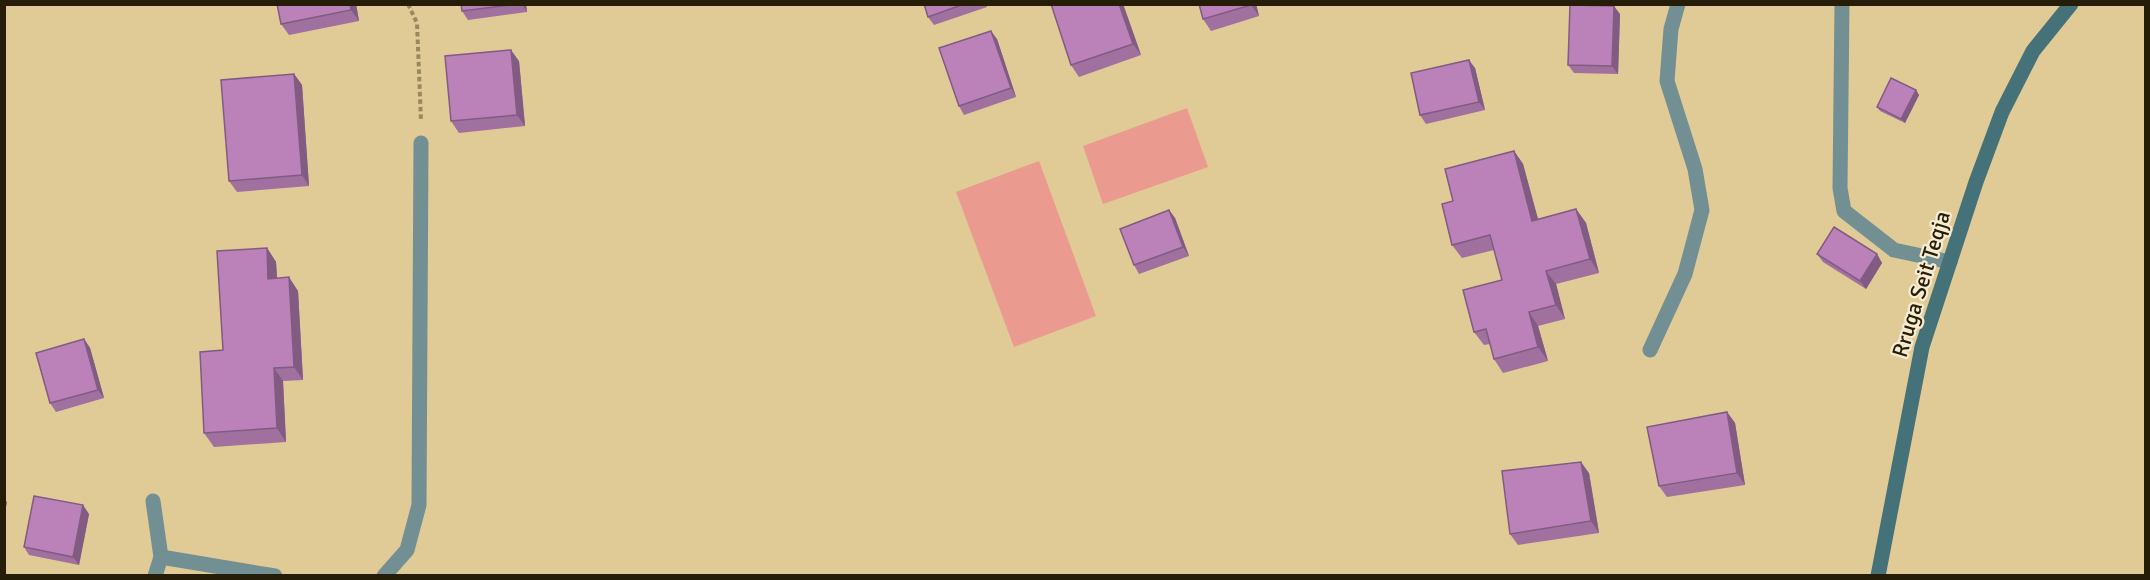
<svg xmlns="http://www.w3.org/2000/svg" width="2150" height="580" font-family="Signika,sans-serif">
<style>
.green{fill:#eb9a90}
.lines{fill:none;stroke-linecap:round;stroke-linejoin:round}
.path{stroke:#99885f;stroke-width:4;stroke-dasharray:4.5 3;stroke-linecap:butt}
.lane{stroke:#728f93;stroke-width:15}
.street{stroke:#728f93;stroke-width:15}
.secondary{stroke:#457178;stroke-width:15}
.wall{fill:#a0709f}
.shaded-wall{fill:#825b82}
.building{fill:#ba82b9;stroke:#825b82;stroke-width:1.5}
.labels{text-anchor:middle;dominant-baseline:central;stroke-width:4.5;stroke-linejoin:round;paint-order:stroke}
.street-label{font-size:22px;fill:#251d07;stroke:#f7ecd2}
</style>
<rect width="100%" height="100%" fill="#e0ca95"/>
<!-- green -->
<g class="green">
<polygon points="1187,108 1208,167 1103,204 1083,146"/>
<polygon points="1039,161 1096,316 1014,347 956,192"/>
</g>
<g class="lines">
<!-- path -->
<polyline class="path" points="408,4 417,23 421,121"/>
<!-- lane -->
<g class="lane">
<polyline points="1842,4 1840,188 1844,211 1894,250 1950,262"/>
<polyline points="1650,350 1685,274 1702,210 1695,169 1667,81 1671,29 1678,4"/>
</g>
<!-- street -->
<g class="street">
<polyline points="153,501 161,557 155,576"/>
<polyline points="161,557 275,576"/>
<polyline points="384,576 407,550 419,505 421,143"/>
</g>
<!-- secondary -->
<polyline class="secondary" points="1878,576 1922,347 1976,182 2002,112 2033,51 2071,4"/>
</g>
<!-- wall -->
<g class="wall">
<polygon points="356,4 359,21 289,35 281,24"/>
<polygon points="461,4 526,4 527,12 468,20 462,11"/>
<polygon points="924,4 986,4 987,7 934,25 928,17"/>
<polygon points="1123,4 1141,55 1079,77 1071,65"/>
<polygon points="1199,4 1256,4 1259,16 1211,31 1203,19"/>
<polygon points="1620,14 1618,74 1574,73 1568,65"/>
<polygon points="997,39 1016,97 964,115 959,106"/>
<polygon points="519,61 525,126 459,133 451,121"/>
<polygon points="1475,68 1485,110 1426,124 1420,115"/>
<polygon points="294,74 302,85 309,186 237,192 229,181"/>
<polygon points="1916,90 1919,95 1905,123 1880,111 1877,107"/>
<polygon points="1514,151 1523,164 1538,219 1576,209 1586,223 1599,273 1556,284 1565,319 1538,326 1548,361 1503,373 1494,359 1490,344 1484,345 1474,332 1502,280 1494,250 1462,258 1452,245"/>
<polygon points="1169,210 1175,218 1189,256 1139,274 1134,265"/>
<polygon points="267,248 276,262 277,278 298,291 303,380 283,381 286,442 214,447 204,433 223,350"/>
<polygon points="1817,254 1877,254 1882,263 1866,289 1823,262"/>
<polygon points="84,339 90,348 104,398 56,412 50,403"/>
<polygon points="1727,412 1735,423 1745,485 1667,497 1659,486"/>
<polygon points="1589,473 1599,533 1518,545 1510,534"/>
<polygon points="89,514 79,565 29,555 24,547"/>
</g>
<!-- shaded-wall -->
<g class="shaded-wall">
<polygon points="350,4 356,4 359,21 351,10"/>
<polygon points="522,4 526,4 527,12"/>
<polygon points="1119,4 1123,4 1141,55 1133,44"/>
<polygon points="1251,4 1256,4 1259,16 1251,5"/>
<polygon points="1614,6 1620,14 1618,74 1612,66"/>
<polygon points="991,31 997,39 1016,97 1011,88"/>
<polygon points="511,50 519,61 525,126 517,115"/>
<polygon points="1469,60 1475,68 1485,110 1479,102"/>
<polygon points="294,74 302,85 309,186 302,175"/>
<polygon points="1916,90 1919,95 1905,123 1901,119"/>
<polygon points="1514,151 1523,164 1542,234 1532,221"/>
<polygon points="1576,209 1586,223 1599,273 1590,259"/>
<polygon points="1169,210 1175,218 1189,256 1183,247"/>
<polygon points="267,248 276,262 278,293 268,279"/>
<polygon points="1877,254 1882,263 1866,289 1860,281"/>
<polygon points="1546,271 1556,284 1565,319 1556,305"/>
<polygon points="289,277 298,291 303,380 294,367"/>
<polygon points="1529,312 1538,326 1548,361 1538,347"/>
<polygon points="84,339 90,348 104,398 98,390"/>
<polygon points="274,368 283,381 286,442 277,428"/>
<polygon points="1727,412 1735,423 1745,485 1737,473"/>
<polygon points="1581,462 1589,473 1599,533 1591,521"/>
<polygon points="4,499 7,502 4,518"/>
<polygon points="83,505 89,514 79,565 73,557"/>
</g>
<!-- building -->
<g class="building">
<polygon points="277,4 350,4 351,10 281,24"/>
<polygon points="461,4 517,4 462,11"/>
<polygon points="924,4 964,4 928,17"/>
<polygon points="1051,4 1119,4 1133,44 1071,65"/>
<polygon points="1199,4 1251,4 1251,5 1203,19"/>
<polygon points="1570,5 1614,6 1612,66 1568,65"/>
<polygon points="991,31 1011,88 959,106 939,48"/>
<polygon points="511,50 517,115 451,121 445,56"/>
<polygon points="1469,60 1479,102 1420,115 1411,73"/>
<polygon points="294,74 302,175 229,181 221,80"/>
<polygon points="1891,78 1916,90 1901,119 1877,107"/>
<polygon points="1514,151 1532,221 1576,209 1590,259 1546,271 1556,305 1529,312 1538,347 1494,359 1486,329 1474,332 1463,290 1502,280 1490,235 1452,245 1442,204 1453,201 1445,169"/>
<polygon points="1169,210 1183,247 1134,265 1120,229"/>
<polygon points="1834,227 1877,254 1860,281 1817,254"/>
<polygon points="267,248 268,279 289,277 294,367 274,368 277,428 204,433 200,352 223,350 217,251"/>
<polygon points="84,339 98,390 50,403 36,353"/>
<polygon points="1727,412 1737,473 1659,486 1647,427"/>
<polygon points="1581,462 1591,521 1510,534 1502,471"/>
<polygon points="34,496 83,505 73,557 24,547"/>
</g>
<g class="labels">
<!-- street labels -->
<g class="street-label">
<text transform="translate(1921 284) rotate(-73)">Rruga Seit Teqja</text>
</g>
</g>
<!-- border -->
<rect width="2150" height="580" fill="none" stroke="#251d07" stroke-width="12"/>
</svg>
